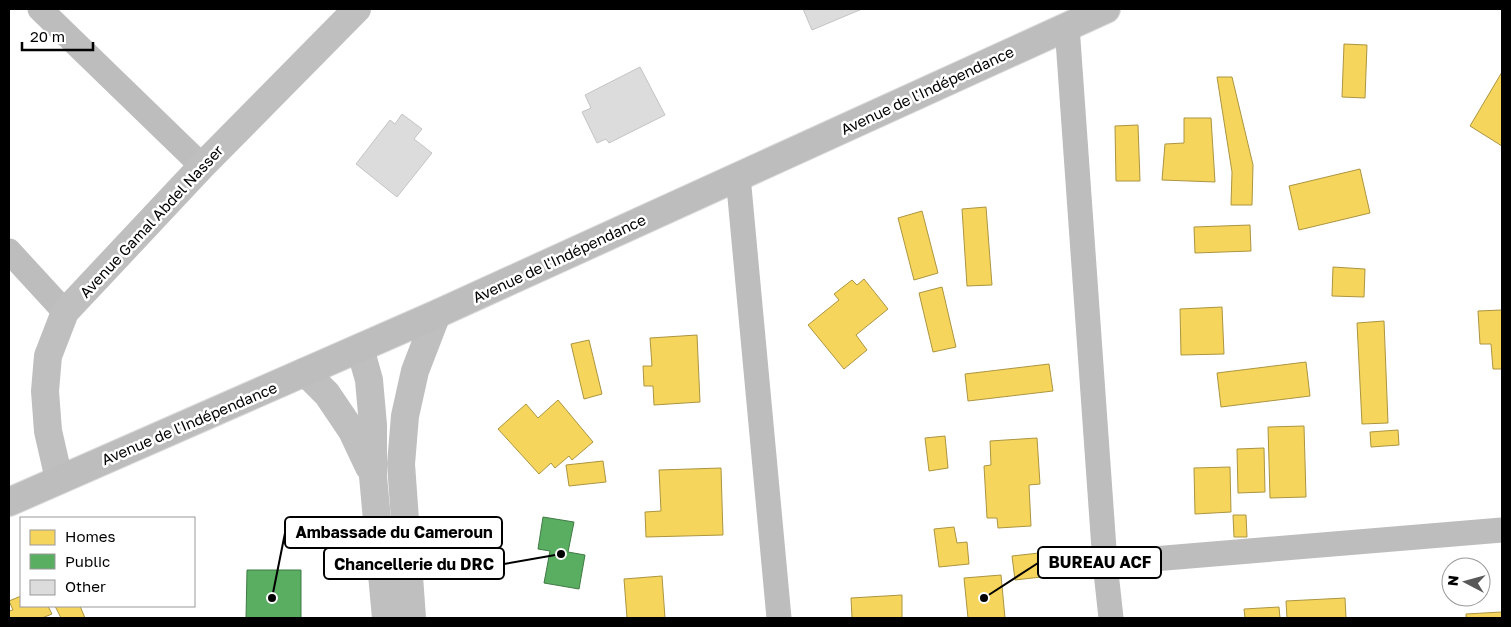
<svg xmlns="http://www.w3.org/2000/svg" width="1511" height="627" font-family="'Golos Text',sans-serif">
<style>
.homes{fill:#f6d55c;stroke:#ac9540}
.public{fill:#5aae61;stroke:#3f7a44}
.building{fill:#dcdcdc;stroke:#c4c4c4}
.lines{fill:none;stroke-linecap:round;stroke-linejoin:round}
.primary-casing{stroke:#dbdbdb;stroke-width:30}
.street{stroke:#bdbdbd;stroke-width:25}
.secondary{stroke:#bfbfbf;stroke-width:28}
.primary{stroke:#bdbdbd;stroke-width:28}
.labels{text-anchor:middle;dominant-baseline:central;stroke-width:5;stroke-linejoin:round;paint-order:stroke}
.street-label{font-size:15px;fill:#000;stroke:#fff}
.leader{fill:none;stroke:#000;stroke-width:2}
.callout-dot{fill:#000;stroke:#fff;stroke-width:2}
.callout{fill:#fff;stroke:#000;stroke-width:2}
.callout-label{font-size:16px;text-anchor:middle;font-weight:bold;fill:#000}
</style>
<rect width="100%" height="100%" fill="#fff"/>
<!-- homes -->
<g class="homes">
<polygon points="1344,44 1367,45 1365,98 1342,97"/>
<polygon points="1502,72 1502,146 1470,126"/>
<polygon points="1217,77 1232,77 1253,165 1252,205 1231,205 1232,172"/>
<polygon points="1184,118 1211,118 1215,182 1162,180 1165,144 1184,143"/>
<polygon points="1138,125 1140,181 1116,181 1115,126"/>
<polygon points="1360,169 1370,213 1299,230 1289,186"/>
<polygon points="986,207 992,285 967,286 962,209"/>
<polygon points="922,211 938,273 914,280 898,218"/>
<polygon points="1250,225 1251,251 1195,253 1194,227"/>
<polygon points="1333,267 1365,269 1364,297 1332,296"/>
<polygon points="864,279 888,309 856,335 867,350 844,369 808,325 839,300 834,294 852,280 857,285"/>
<polygon points="942,287 956,347 933,352 919,293"/>
<polygon points="1222,307 1224,354 1181,355 1180,309"/>
<polygon points="1502,310 1502,369 1493,369 1491,344 1480,344 1478,311"/>
<polygon points="1384,321 1388,423 1362,424 1357,323"/>
<polygon points="697,335 700,402 654,405 653,386 644,386 643,366 652,366 650,338"/>
<polygon points="589,340 602,394 584,399 571,344"/>
<polygon points="1306,362 1310,396 1221,407 1217,373"/>
<polygon points="1049,364 1053,391 968,401 965,374"/>
<polygon points="558,400 593,442 572,460 569,456 555,468 551,463 539,474 498,429 526,404 538,418"/>
<polygon points="1304,426 1306,497 1270,498 1268,427"/>
<polygon points="1398,430 1399,445 1371,447 1370,432"/>
<polygon points="945,436 948,468 929,471 925,438"/>
<polygon points="1037,438 1040,484 1029,485 1031,526 998,528 997,518 987,518 984,466 991,465 990,441"/>
<polygon points="1264,448 1265,492 1238,493 1237,449"/>
<polygon points="603,461 606,482 569,486 566,465"/>
<polygon points="1230,467 1231,512 1195,514 1194,468"/>
<polygon points="721,468 723,535 646,537 645,512 661,511 659,470"/>
<polygon points="1233,515 1246,515 1247,537 1234,537"/>
<polygon points="954,527 957,543 967,542 969,564 939,567 934,529"/>
<polygon points="1048,552 1050,576 1015,580 1012,556"/>
<polygon points="1001,575 1005,618 968,618 964,578"/>
<polygon points="662,576 665,618 627,618 624,579"/>
<polygon points="902,595 902,618 852,618 851,598"/>
<polygon points="21,596 21,606 48,606 52,614 42,618 9,618 9,611 13,610 9,601"/>
<polygon points="1345,598 1346,618 1287,618 1286,601"/>
<polygon points="55,606 80,606 85,618 61,618"/>
<polygon points="1279,607 1280,618 1245,618 1244,609"/>
<polygon points="1502,612 1502,618 1466,618 1466,614"/>
</g>
<!-- public -->
<g class="public">
<polygon points="543,517 574,522 568,552 585,555 579,589 544,583 550,551 538,549"/>
<polygon points="247,570 301,570 301,618 246,618"/>
</g>
<!-- building -->
<g class="building">
<polygon points="803,9 862,9 812,30"/>
<polygon points="640,67 665,115 609,143 606,139 597,143 582,112 591,108 585,95"/>
<polygon points="402,114 422,129 414,139 432,153 397,197 356,164 390,120 395,124"/>
</g>
<g class="lines">
<defs>
<polyline id="primary" points="9,502 437,314 1106,9"/>
</defs>
<!-- primary casing -->
<use href="#primary" class="primary-casing"/>
<!-- street -->
<g class="street">
<polyline points="40,9 202,166"/>
<polyline points="1067,26 1105,563 1111,618"/>
<polyline points="738,176 779,618"/>
<polyline points="9,251 65,312"/>
<polyline points="1105,563 1502,530"/>
</g>
<!-- secondary -->
<g class="secondary">
<polyline points="360,348 369,380 373,425 373,476 386,618"/>
<polyline points="305,372 327,394 352,431 369,467"/>
<polyline points="59,479 48,431 45,391 48,356 65,312 202,166 357,9"/>
<polyline points="412,618 401,464 405,416 415,371 437,314"/>
</g>
<!-- primary -->
<use href="#primary" class="primary"/>
</g>
<g class="labels">
<!-- street labels -->
<g class="street-label">
<text transform="translate(927 90) rotate(-25)">Avenue de l'Indépendance</text>
<text transform="translate(151 221) rotate(-47)">Avenue Gamal Abdel Nasser</text>
<text transform="translate(559 258) rotate(-25)">Avenue de l'Indépendance</text>
<text transform="translate(189 423) rotate(-23)">Avenue de l'Indépendance</text>
</g>
</g>
<!-- callouts -->
<path class="leader" d="M272 598L285 533M984 598L1038 563M561 554L504 564"/>
<g class="callout-dot">
<circle cx="272" cy="598" r="5"/>
<circle cx="984" cy="598" r="5"/>
<circle cx="561" cy="554" r="5"/>
</g>
<g class="callout">
<rect x="285" y="517" width="217" height="31" rx="5"/>
<rect x="1038" y="547" width="123" height="31" rx="5"/>
<rect x="324" y="548" width="180" height="31" rx="5"/>
</g>
<g class="callout-label">
<text x="394" y="538">Ambassade du Cameroun</text>
<text x="1100" y="568">BUREAU ACF</text>
<text x="414" y="570">Chancellerie du DRC</text>
</g>
<!-- border -->
<rect width="1511" height="627" fill="none" stroke="#000000" stroke-width="20"/>
<!-- legend -->
<rect x="20" y="517" width="175" height="90" fill="#ffffff" stroke="#999999"/>
<rect x="30" y="530" width="25" height="15" fill="#f6d55c" stroke="#999999"/>
<text x="65" y="542" font-size="15" fill="#000000">Homes</text>
<rect x="30" y="554" width="25" height="15" fill="#5aae61" stroke="#999999"/>
<text x="65" y="567" font-size="15" fill="#000000">Public</text>
<rect x="30" y="580" width="25" height="15" fill="#dcdcdc" stroke="#999999"/>
<text x="65" y="592" font-size="15" fill="#000000">Other</text>
<!-- north arrow -->
<g transform="translate(1466 582) rotate(276)"><circle r="24" fill="#ffffff" stroke="#999999"/>
<path d="M0-4L9 19L0 12L-9 19Z" fill="#595959"/>
<text y="-8" font-size="14" font-weight="bold" text-anchor="middle" fill="#000000">N</text>
</g>
<!-- scale -->
<path d="M22 42v8h71v-8" fill="none" stroke="#000000" stroke-width="2.5"/>
<text x="30" y="42" font-size="15" fill="#000000" stroke="#ffffff" stroke-width="4" paint-order="stroke">20 m</text>
</svg>
